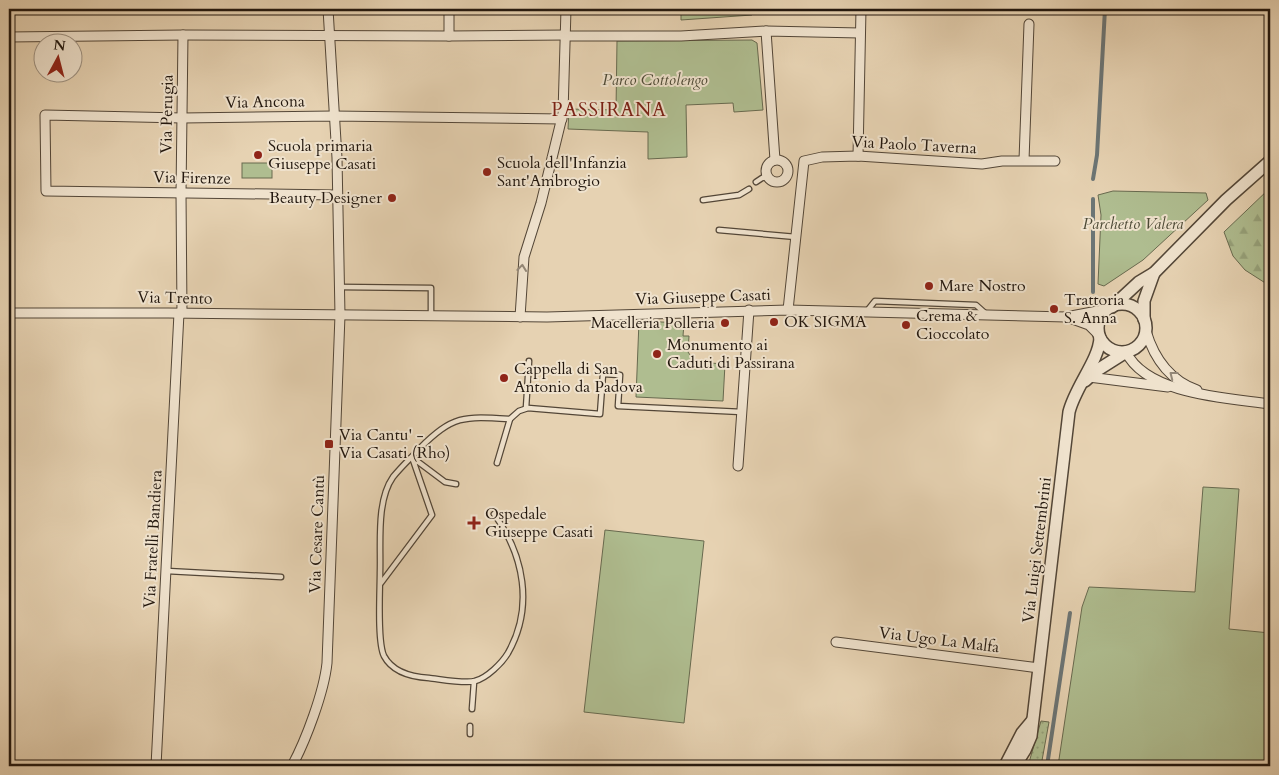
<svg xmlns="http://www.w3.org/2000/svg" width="1279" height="775" font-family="Cardo,serif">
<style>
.grass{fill:url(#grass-dots);stroke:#686a4f}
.forest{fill:url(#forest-firs);stroke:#686a4f}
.park{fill:#afbd90;stroke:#686a4f}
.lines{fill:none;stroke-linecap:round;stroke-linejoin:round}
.stream{stroke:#6c7575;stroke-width:4}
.service-casing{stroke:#534637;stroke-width:7}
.minor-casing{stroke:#534637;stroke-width:11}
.tertiary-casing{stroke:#534637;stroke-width:14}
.service{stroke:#efe2cd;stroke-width:4.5}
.minor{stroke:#efe2cd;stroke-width:9}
.tertiary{stroke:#efe2cd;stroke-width:11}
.oneway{stroke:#938777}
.poi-dot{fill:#8f2418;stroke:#efe2cd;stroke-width:2}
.labels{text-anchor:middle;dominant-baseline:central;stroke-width:4;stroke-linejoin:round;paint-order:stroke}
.park-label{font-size:16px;font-style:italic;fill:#4c4935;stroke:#efe2cd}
.street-label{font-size:16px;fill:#22170e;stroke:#efe2cd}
.poi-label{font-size:16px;fill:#22170e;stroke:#efe2cd;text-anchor:start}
.quarter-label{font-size:19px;letter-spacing:1px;fill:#7a1f14;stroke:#efe2cd}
</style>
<defs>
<pattern id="grass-dots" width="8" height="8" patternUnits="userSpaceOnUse" patternTransform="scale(1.25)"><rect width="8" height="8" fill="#afbd90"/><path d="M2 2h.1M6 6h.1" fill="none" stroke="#96a27b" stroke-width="1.8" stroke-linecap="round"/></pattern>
<pattern id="forest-firs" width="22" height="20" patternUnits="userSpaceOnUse" patternTransform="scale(1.25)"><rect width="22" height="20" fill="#afbd90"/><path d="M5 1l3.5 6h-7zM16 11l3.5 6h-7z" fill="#96a27b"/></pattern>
</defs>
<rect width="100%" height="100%" fill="#e6d2b2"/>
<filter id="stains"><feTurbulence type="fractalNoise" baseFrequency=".004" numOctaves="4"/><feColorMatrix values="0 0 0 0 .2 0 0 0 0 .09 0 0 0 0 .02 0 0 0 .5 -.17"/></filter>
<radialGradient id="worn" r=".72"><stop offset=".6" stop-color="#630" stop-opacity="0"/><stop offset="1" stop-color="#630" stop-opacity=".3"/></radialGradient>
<!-- grass -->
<polygon class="grass" points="1041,721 1049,722 1041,766 1028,766"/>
<!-- forest -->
<polygon class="forest" points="1270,188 1270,286 1245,270 1233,256 1224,232"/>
<!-- park -->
<g class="park">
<polygon points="681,9 752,9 752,15 681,20"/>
<polygon points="752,40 757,43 763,110 734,112 733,103 686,105 687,157 648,159 648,132 568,129 569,109 616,110 617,41"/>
<rect x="242" y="163" width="30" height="15"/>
<polygon points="1113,191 1206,193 1208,200 1143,260 1104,286 1098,284 1101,215 1098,195"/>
<polygon points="639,321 684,323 683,336 689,336 688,352 695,362 725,364 723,401 636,397"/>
<polygon points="1203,487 1239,489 1229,629 1270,633 1270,766 1058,766 1082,607 1089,587 1195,592"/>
<polygon points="605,530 704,541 684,723 584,712"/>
</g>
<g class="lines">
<!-- stream -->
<g class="stream">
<polyline points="1093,179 1097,155 1105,9"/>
<polyline points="1093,292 1093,199"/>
<polyline points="1047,766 1070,613"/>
</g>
<defs>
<g id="service">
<polyline points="756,182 762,178 767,177"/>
<polyline points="703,200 739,195 749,189"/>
<polyline points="719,230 796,237"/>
<polyline points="340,287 431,288 431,315"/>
<polyline points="867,311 875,301 976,305 985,313"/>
<polyline points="526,408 529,361"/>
<polyline points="413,458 445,482 456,484"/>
<polyline points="497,463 510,419"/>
<path d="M494,514C524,555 534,607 508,653C502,663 487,678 475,681C466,684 439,679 429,678C412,677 393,673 384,656C377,642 380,591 380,573C381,544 376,501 393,477C401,467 410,459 419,449C453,415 464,416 510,419L519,411L528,408L600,414L603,374L620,375L618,406L742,412"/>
<polyline points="167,571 281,577"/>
<polyline points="381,583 432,515 412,457"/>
<polyline points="472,709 474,682"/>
<polyline points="470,734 470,726"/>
</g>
<g id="minor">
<polyline points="449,9 449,36"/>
<polyline points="766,31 775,160"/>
<polyline points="566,36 681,36 766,31 860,33"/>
<polyline points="9,37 183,35 449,36 566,35"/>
<polyline points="858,156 861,9"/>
<circle cx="777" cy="171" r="11"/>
<polyline points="1024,160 1029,24"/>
<polyline points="337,195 46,191 45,115 183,118 333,116 562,119"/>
<polyline points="788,310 804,161 822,157 858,156 982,164 1002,161 1055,161"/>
<polyline points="9,313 168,313 547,317 788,310 1066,317 1108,309"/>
<polyline points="182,313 181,193 183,35"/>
<polyline points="520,317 524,257 541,203 563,113 566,9"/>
<polyline points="1067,317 1089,325 1099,335"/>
<path d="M1146,331C1154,358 1169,380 1197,390"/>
<path d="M1126,352C1147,395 1229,398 1270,404"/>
<polyline points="1089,377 1168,387"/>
<polyline points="738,466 749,310"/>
<polyline points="836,642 1039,668"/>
<polyline points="73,766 77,766"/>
<polyline points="156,766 179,313"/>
<path d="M292,766C306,740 324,692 327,663L340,315L337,158L328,9"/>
</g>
<g id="tertiary">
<circle cx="1122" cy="328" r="24"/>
<polyline points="1112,307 1139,282 1154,273 1226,200 1270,161"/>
<polyline points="1144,319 1144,301 1154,273"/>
<polyline points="1085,381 1096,371 1126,352"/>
<polyline points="1005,766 1022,733 1032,721"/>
<path d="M1015,766L1025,750L1031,736L1069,412C1075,387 1099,360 1100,338"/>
</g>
</defs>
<!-- service casing -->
<use href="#service" class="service-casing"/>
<!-- minor casing -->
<use href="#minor" class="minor-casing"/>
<!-- tertiary casing -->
<use href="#tertiary" class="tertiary-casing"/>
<!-- service -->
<use href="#service" class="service"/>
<!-- minor -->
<use href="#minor" class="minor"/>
<!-- tertiary -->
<use href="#tertiary" class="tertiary"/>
</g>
<!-- one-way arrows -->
<defs><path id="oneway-chevron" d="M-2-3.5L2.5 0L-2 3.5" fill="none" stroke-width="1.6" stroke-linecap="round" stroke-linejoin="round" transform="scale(1.25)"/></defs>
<g class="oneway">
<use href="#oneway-chevron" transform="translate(522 268) rotate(-84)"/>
<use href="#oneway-chevron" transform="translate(1173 375) rotate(-142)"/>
</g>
<!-- markers -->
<g class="poi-dot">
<circle cx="258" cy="155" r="5"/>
<circle cx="487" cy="172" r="5"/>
<circle cx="392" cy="198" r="5"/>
<circle cx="929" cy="286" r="5"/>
<circle cx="1054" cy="309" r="5"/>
<circle cx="774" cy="322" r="5"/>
<circle cx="725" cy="323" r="5"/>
<circle cx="906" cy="325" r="5"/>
<circle cx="657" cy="354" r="5"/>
<circle cx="504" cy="378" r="5"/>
<rect x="324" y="439" width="10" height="10" rx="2.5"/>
<path d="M471.5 515.5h5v5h5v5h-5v5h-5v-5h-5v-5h5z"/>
</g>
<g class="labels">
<!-- park labels -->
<g class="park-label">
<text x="655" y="80">Parco Cottolengo</text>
<text x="1133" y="224">Parchetto Valera</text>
</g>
<!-- street labels -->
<g class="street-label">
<text transform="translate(265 102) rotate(-1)">Via Ancona</text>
<text transform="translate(167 114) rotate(-89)">Via Perugia</text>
<text transform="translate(914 145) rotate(3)">Via Paolo Taverna</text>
<text transform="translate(192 178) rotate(1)">Via Firenze</text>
<text transform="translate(703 297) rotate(-2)">Via Giuseppe Casati</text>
<text transform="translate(175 298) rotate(1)">Via Trento</text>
<text transform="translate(317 534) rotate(-88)">Via Cesare Cantù</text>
<text transform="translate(153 539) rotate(-87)">Via Fratelli Bandiera</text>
<text transform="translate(1037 550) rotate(-83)">Via Luigi Settembrini</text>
<text transform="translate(939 640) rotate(7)">Via Ugo La Malfa</text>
</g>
<!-- poi labels -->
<g class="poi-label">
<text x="268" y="146">Scuola primaria<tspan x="268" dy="18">Giuseppe Casati</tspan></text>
<text x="497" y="163">Scuola dell'Infanzia<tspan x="497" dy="18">Sant'Ambrogio</tspan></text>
<text x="382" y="198" text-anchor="end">Beauty Designer</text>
<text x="939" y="286">Mare Nostro</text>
<text x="1064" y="300">Trattoria<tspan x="1064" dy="18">S. Anna</tspan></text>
<text x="916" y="316">Crema &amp;<tspan x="916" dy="18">Cioccolato</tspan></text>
<text x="784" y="322">OK SIGMA</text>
<text x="715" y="323" text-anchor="end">Macelleria Polleria</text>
<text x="667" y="345">Monumento ai<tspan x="667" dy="18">Caduti di Passirana</tspan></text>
<text x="514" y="369">Cappella di San<tspan x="514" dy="18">Antonio da Padova</tspan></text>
<text x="339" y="435">Via Cantu' -<tspan x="339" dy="18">Via Casati (Rho)</tspan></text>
<text x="485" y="514">Ospedale<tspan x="485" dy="18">Giuseppe Casati</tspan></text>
</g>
<!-- quarter labels -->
<g class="quarter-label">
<text x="609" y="110">PASSIRANA</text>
</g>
</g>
<!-- margin -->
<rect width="1279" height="775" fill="none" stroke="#e6d2b2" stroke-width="30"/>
<rect x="10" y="10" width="1259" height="755" fill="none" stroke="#22170e" stroke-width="2.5"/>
<rect x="15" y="15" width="1249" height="745" fill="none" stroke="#22170e"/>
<!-- north arrow -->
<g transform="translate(58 58) rotate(7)"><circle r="24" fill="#efe2cd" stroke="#9d9181"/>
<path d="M0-4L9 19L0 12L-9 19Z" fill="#8f2418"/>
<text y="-8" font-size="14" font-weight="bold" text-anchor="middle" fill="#22170e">N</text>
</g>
<rect width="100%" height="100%" filter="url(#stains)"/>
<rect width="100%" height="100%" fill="url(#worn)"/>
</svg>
